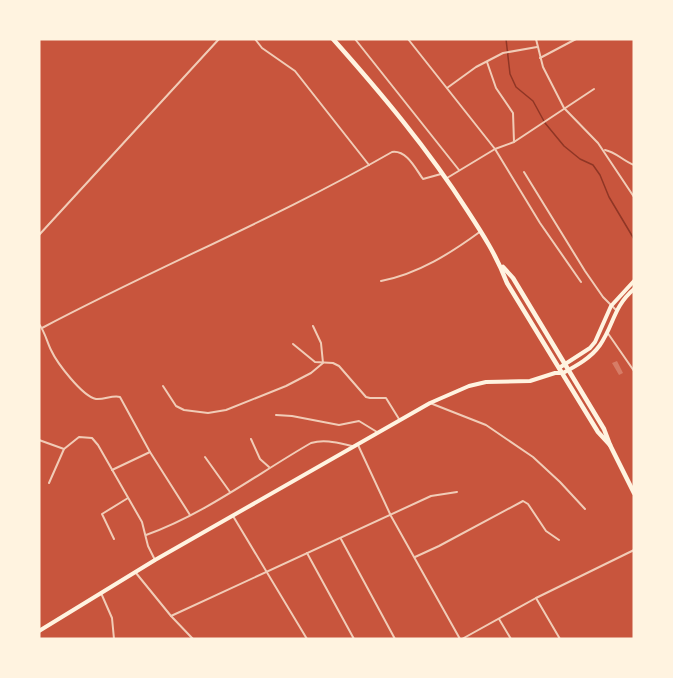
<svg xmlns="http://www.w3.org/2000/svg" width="673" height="678" font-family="Roboto,sans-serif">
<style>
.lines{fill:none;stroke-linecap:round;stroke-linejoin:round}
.stream{stroke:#8f3625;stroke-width:1.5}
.building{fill:#d67c66}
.minor{stroke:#f1ccb7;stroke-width:2}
.secondary{stroke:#fff3e0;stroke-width:4}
.primary{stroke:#fff3e0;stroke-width:4}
.trunk{stroke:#fff3e0;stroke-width:4.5}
</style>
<rect width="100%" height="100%" fill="#c8553d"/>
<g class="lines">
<!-- stream -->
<polyline class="stream" points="506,39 510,74 516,87 533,101 545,123 564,146 580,159 593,165 600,175 609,197 634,239"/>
</g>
<!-- building -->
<polygon class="building" points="617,361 623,373 619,375 612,363"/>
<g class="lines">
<!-- minor -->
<g class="minor">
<polyline points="255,39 262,48 295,71 369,165"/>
<polyline points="355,39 459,170"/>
<polyline points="408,39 495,149 540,223 581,282"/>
<polyline points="536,39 543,67 564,108 598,143 634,197"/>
<polyline points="540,58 576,39"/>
<polyline points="487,62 496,88 513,113 514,142"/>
<polyline points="447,88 476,67 503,53 537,47"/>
<path d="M605,150C616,152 623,161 634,165"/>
<polyline points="524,172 585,271 603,297 616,310"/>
<polyline points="447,178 495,149 514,142 594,89"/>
<polyline points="39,235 219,39"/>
<path d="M381,281C418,274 451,253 481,231"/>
<path d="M39,324C45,332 47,342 51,350C57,363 82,396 96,399C104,400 112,395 120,397L150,452L190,515"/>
<path d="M42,328C157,267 279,217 392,152C407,150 415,168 423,179L441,174"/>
<polyline points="607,332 634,371"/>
<polyline points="293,344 315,362 333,363 339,366 366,397 370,398 386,398 399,419"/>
<polyline points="163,386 176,406 184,410 208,413 226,410 286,386 311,373 323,363 321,343 313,326"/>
<polyline points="430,403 486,425 533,457 560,482 585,509"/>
<polyline points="276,415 292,416 339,425 359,421 377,432"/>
<polyline points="251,439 260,459 269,467"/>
<polyline points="39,440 64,449"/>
<polyline points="358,445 391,516 460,639"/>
<polyline points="205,457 230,492"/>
<polyline points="112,470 150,452"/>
<polyline points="49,483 64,449 79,437 92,438 98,445 142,522 148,546 155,560"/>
<polyline points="233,516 307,639"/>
<path d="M146,535C205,514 257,474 311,443C325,439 338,443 352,446"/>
<polyline points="114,539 102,514 128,498"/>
<polyline points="341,539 395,639"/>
<polyline points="307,553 354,639"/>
<polyline points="415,557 439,546 523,501 528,504 546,531 559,540"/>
<polyline points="136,573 171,616 193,639"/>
<polyline points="101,593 112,618 114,639"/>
<polyline points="536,598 560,639"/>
<polyline points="171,616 431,496 457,492"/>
<polyline points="499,619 511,639"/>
<polyline points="462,639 536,598 634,550"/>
</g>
<!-- secondary -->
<polyline class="secondary" points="39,631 155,560 430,403 469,386 486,382 530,381 555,373 562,373"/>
<!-- primary -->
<g class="primary">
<polyline points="559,368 590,348 595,342 611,306 634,281"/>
<path d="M563,373C576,366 591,358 600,345C614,325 613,307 634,289"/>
</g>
<!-- trunk -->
<g class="trunk">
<path d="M333,39C381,93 428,149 467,210C482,233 497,256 507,283L598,432L610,445"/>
<polyline points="503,267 513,278 604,429 610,445 634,493"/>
</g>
</g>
<!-- border -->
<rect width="673" height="678" fill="none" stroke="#fff3e0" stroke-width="81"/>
</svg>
